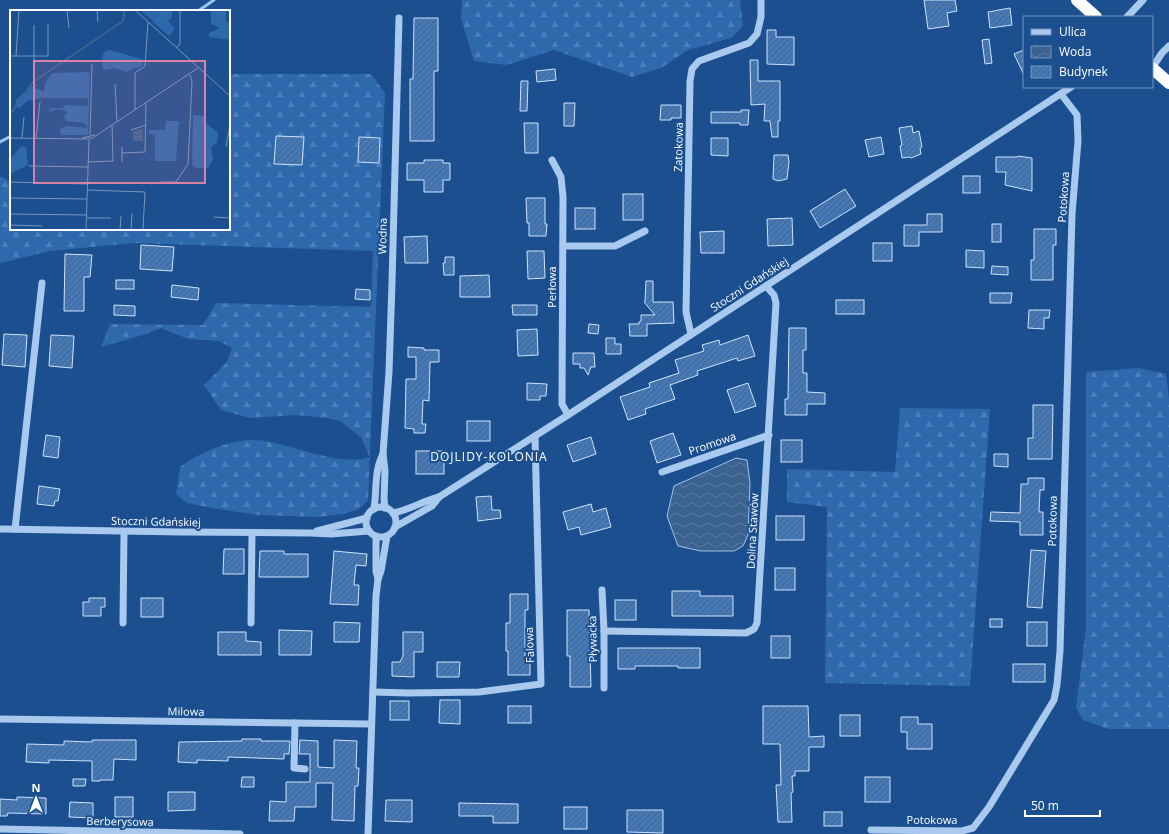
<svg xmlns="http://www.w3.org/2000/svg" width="1169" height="834" font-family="'Open Sans',sans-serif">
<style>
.forest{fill:url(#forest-firs)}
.water{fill:url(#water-waves);stroke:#9cc4f0}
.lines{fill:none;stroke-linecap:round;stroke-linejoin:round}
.stream{stroke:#9cc4f0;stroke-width:3}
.building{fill:url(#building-hatch);stroke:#cfe3fa}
.minor{stroke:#a9c9ee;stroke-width:7}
.highway{stroke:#fff;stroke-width:12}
.labels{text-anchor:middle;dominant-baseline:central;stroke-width:4;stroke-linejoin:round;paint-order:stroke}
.street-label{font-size:11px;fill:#fff;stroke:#1b4f8f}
.neighbourhood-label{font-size:12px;letter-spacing:1px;fill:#fff;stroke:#1b4f8f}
.inset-river{fill:none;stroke:#3c6290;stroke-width:2}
.inset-road{fill:none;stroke:#7695bc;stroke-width:1}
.view{fill:#dd80a5;fill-opacity:0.15;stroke:#dd80a5;stroke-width:2}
.inset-edge{fill:none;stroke:#fff;stroke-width:2}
</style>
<defs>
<pattern id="forest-firs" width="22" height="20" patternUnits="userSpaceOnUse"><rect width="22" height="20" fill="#2e69ad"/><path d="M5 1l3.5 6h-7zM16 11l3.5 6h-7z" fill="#4d80b9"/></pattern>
<pattern id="water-waves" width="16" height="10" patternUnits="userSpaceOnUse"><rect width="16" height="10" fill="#3c6290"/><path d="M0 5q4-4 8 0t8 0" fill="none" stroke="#597aa1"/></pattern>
<pattern id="building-hatch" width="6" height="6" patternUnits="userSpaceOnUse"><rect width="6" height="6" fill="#4478b7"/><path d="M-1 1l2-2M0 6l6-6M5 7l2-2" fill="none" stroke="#486282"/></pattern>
</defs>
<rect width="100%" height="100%" fill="#1b4f8f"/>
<!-- forest -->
<g class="forest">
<polygon points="462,0 740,0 743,26 731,38 688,50 661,68 632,77 554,50 506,65 474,61 461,18"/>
<path d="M229,74H371L385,93L368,500L359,509L343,514L318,517L258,515L212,508L187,503L176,494L180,467C201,452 226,441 252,440C273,440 295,449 315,454C334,458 351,463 370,457L361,437L340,421L326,418L296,415L250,418L221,410L204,385L227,362L232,348L219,341L188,339L161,328L143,335L101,347L110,324L203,325L216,303L371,307L373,251L133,243L50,251L0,263V176L11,182V229H229Z"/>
<polygon points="1139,368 1166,374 1169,399 1169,729 1108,729 1083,720 1076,708 1086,628 1086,372"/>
<polygon points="900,408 990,409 970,686 825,683 827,507 787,502 787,469 895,472"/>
</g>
<!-- water -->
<polygon class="water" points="736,458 747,460 750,483 748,535 743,546 734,551 701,551 678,546 667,516 674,486"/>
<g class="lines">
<!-- stream -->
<g class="stream">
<polyline points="198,11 214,0"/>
<polyline points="0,142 11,136"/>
</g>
</g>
<!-- building -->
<g class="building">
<polygon points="924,0 955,0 957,11 947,13 949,26 928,29"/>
<polygon points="1010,8 1012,25 990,28 988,12"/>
<polygon points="414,18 438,18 438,71 434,71 434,141 410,141 410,79 413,79"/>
<polygon points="767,30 776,30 776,37 794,37 794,65 767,64"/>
<polygon points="989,39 992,63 985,64 982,40"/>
<polygon points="1024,50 1024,75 1014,54"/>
<polygon points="750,60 758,60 758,81 780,81 780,121 778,121 778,137 772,137 770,121 764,121 765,104 751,105"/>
<polygon points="555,69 556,80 537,82 536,71"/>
<polygon points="521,81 528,81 527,111 520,111"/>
<polygon points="564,103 575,103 574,126 564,126"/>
<polygon points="661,105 681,105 681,118 671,118 671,120 660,120"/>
<polygon points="741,110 749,110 748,125 740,125 740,123 711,123 711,112 741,112"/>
<polygon points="524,123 538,123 538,153 525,153"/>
<polygon points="912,126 913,133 919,131 922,147 920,148 921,154 911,158 909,157 902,158 900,146 902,145 899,128"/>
<polygon points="276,136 304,137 302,165 274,164"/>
<polygon points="359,137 380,138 379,163 358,162"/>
<polygon points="881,137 884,154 869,157 865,140"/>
<polygon points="711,138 728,138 728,156 711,155"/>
<polygon points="774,155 788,155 789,162 787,179 778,181 773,179"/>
<polygon points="1018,156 1032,158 1032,191 1005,185 1006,172 996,172 996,157 1018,157"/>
<polygon points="424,160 443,160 443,163 450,163 450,180 443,180 443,192 424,192 424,180 407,180 407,163 424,163"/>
<rect x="963" y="176" width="17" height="17"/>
<polygon points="845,189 856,206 820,228 810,211"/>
<rect x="623" y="194" width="20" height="26"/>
<polygon points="526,198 545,198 545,224 547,224 546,236 529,236 529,223 527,223"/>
<rect x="575" y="208" width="20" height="21"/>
<polygon points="927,214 942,214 942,232 919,232 919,246 904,246 904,225 927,225"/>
<polygon points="792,218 793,245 768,246 767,219"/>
<rect x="992" y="224" width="9" height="18"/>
<polygon points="1034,229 1056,229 1056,245 1053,245 1053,280 1031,280 1031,260 1034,260"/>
<polygon points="724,231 724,253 701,253 700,232"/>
<polygon points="427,236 428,263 405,263 404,237"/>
<rect x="873" y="243" width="19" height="18"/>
<polygon points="141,245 174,247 172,271 140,269"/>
<polygon points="966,250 984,251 984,268 966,267"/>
<polygon points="527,251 544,251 545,278 528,279"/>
<polygon points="65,254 92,255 90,277 84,277 84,311 64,311"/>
<polygon points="445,257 454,257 454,275 444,275 443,263 445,263"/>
<polygon points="992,266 1008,267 1008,275 991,274"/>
<polygon points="489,275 490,297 460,297 460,276"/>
<rect x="116" y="280" width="18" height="9"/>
<polygon points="646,281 653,281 653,302 673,302 674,323 647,324 647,336 630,336 629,324 639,324 639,322 641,321 641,315 655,315 644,302 645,302"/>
<polygon points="172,285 199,288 198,300 171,297"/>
<polygon points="356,289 370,290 370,300 355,299"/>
<polygon points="990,293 1012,293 1011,303 990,303"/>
<rect x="836" y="300" width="28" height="14"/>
<polygon points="114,305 135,306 135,316 114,315"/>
<polygon points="512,305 537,305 537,315 513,315"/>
<polygon points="1029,310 1050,310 1049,318 1044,318 1044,329 1028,328"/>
<polygon points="589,324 599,325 598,334 588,333"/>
<polygon points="789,328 806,328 806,350 803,350 803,373 807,373 807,392 825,393 825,404 807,404 807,415 785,415 785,399 788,399"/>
<polygon points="537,329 538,355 518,356 517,330"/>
<polygon points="4,334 27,335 25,367 2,365"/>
<polygon points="51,335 74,336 72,368 49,366"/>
<polygon points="748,335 755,356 738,361 737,358 697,371 698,375 670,385 675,399 645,409 646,414 628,420 620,397 650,387 649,383 679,373 675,360 704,351 702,345 719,340 720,345"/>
<polygon points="606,338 615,338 615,344 621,344 621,354 606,354"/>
<polygon points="408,347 424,348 424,350 439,350 439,362 430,362 429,401 423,400 422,424 426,424 425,433 414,433 414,429 405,428 406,379 416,379 416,357 408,357"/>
<polygon points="573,353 594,353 595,367 591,367 588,375 584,368 580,368 580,364 573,364"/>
<polygon points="527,383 547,384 546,396 540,396 540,400 527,400"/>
<polygon points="748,383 756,406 735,413 727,390"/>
<polygon points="1033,405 1053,405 1052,459 1028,459 1028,438 1033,438"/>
<rect x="467" y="421" width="23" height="20"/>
<polygon points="673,433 681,455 657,463 650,441"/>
<polygon points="46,435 60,437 58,458 43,456"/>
<polygon points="591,437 596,454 573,462 567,445"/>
<rect x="781" y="440" width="21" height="22"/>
<rect x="416" y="451" width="28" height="23"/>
<polygon points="994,454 1008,454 1008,467 994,466"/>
<polygon points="1028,478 1044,478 1044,490 1040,490 1039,512 1043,512 1043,535 1020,535 1020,522 990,521 991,512 1020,513 1021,484 1028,484"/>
<polygon points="39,486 60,489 58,501 55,501 54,506 37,504"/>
<polygon points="491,496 492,510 500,510 501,518 478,521 476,497"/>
<polygon points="591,504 593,512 606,508 611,527 581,535 579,527 568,530 563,512"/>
<rect x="776" y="516" width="28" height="24"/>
<polygon points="224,549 244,549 244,574 223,574"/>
<polygon points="1031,550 1046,551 1042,608 1027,607"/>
<polygon points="260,551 284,551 284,554 308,554 308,577 259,577"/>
<polygon points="334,551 367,554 366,566 356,565 354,585 359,585 358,605 330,604"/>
<rect x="775" y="568" width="20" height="22"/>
<polygon points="672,591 700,591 700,596 733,596 733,616 672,616"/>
<polygon points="510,594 528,594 528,610 525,610 525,656 530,656 530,675 508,675 508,651 506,651 506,623 510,623"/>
<polygon points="89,598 105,598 105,607 101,607 101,616 83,616 83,602 89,602"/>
<rect x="141" y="598" width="22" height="19"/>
<rect x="615" y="600" width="21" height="20"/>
<polygon points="567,610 589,610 591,687 570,687 570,656 567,656"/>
<rect x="990" y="619" width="12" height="8"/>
<polygon points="334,622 360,623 359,642 334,642"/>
<rect x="1027" y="622" width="20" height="24"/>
<polygon points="279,630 312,631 311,655 279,655"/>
<polygon points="218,632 246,632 246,641 261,642 261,655 218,655"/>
<polygon points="403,632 423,632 423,652 414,652 414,677 392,676 392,662 400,662 403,656"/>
<rect x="771" y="636" width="19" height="22"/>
<polygon points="618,648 700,648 700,668 678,668 678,666 635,666 635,669 618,669"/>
<polygon points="437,662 460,662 459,677 437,677"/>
<rect x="1013" y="664" width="32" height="18"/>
<polygon points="440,700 460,700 460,724 439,723"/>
<rect x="390" y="701" width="19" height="19"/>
<rect x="508" y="706" width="23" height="17"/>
<polygon points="763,706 808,706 809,737 824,736 824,747 809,747 809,771 795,771 795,776 792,776 793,792 791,793 792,822 778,822 776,785 781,785 780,744 763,744"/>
<rect x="840" y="715" width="20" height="21"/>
<polygon points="901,717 918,717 918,724 932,724 932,749 907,749 907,732 901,732"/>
<polygon points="242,739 261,739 261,741 290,741 289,754 284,754 284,759 228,757 228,761 197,760 197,763 178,762 179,742 242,741"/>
<polygon points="92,740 136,740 136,760 114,759 113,780 100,780 100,781 92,781 92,761 49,760 49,763 26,762 27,744 64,745 64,741 92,742"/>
<polygon points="300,740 318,741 318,767 334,768 334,740 357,741 356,768 359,768 358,786 355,786 354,821 332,820 333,783 316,783 316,807 295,807 294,821 269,821 270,801 286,802 286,782 310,782 310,754 299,754"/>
<polygon points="242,777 254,777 254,787 241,787"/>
<rect x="865" y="777" width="25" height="25"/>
<polygon points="73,779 86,779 85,786 73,786"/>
<polygon points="168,792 195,792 195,810 168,811"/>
<polygon points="17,797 46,798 46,814 8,813 7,816 0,816 0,799 17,800"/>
<rect x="115" y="797" width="18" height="20"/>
<polygon points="386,800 412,800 412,822 385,821"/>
<polygon points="70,802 93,803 93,818 69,817"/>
<polygon points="459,803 518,804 518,823 493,823 493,816 459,816"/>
<rect x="564" y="807" width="23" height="22"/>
<polygon points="627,810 663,810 663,833 627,832"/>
<rect x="824" y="812" width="18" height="14"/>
</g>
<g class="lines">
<!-- minor -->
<g class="minor">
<polyline points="1127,17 1143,0"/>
<polyline points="1152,68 1162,53 1169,46"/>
<polyline points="552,160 561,177 563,197 562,404 568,415"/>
<polyline points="563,246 615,246 645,231"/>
<polyline points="691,334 686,312 690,81 692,69 699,61 749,43 757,34 761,17 761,0"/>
<polyline points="662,472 769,435"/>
<circle cx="381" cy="522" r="15"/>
<polyline points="385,508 384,499 385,471 383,454 389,372 392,283 399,18"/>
<path d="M374,509C377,490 374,471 383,454"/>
<path d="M393,513C409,510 423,501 439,497"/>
<polyline points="395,527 432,506 439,497 568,415 1071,87"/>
<polyline points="0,529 181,532 311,533 331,534 369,531"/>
<polyline points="15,529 42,283"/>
<polyline points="317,531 367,518"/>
<polyline points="376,536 376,571 378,579"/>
<polyline points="602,590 604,631 604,688"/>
<polyline points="123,623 124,532"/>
<polyline points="251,623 252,533"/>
<polyline points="604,631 746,633 754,629 757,623 776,303 774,295 766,286"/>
<polyline points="373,692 408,693 479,692 541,684 535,436"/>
<polyline points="0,719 371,724"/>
<polyline points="295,723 294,768 305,769"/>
<polyline points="0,829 240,834"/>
<polyline points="871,830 962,831 973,828 989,807 1054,700 1057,685 1060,651 1072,214 1078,141 1077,115 1061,94"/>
<polyline points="368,834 376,596 378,579 381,571 387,536"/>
</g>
<!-- highway -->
<g class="highway">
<polyline points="1077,0 1096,17"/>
<polyline points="1152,68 1169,83"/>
</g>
</g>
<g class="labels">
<!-- street labels -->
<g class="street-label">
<text transform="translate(678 147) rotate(-89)">Zatokowa</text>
<text transform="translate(1063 197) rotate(-86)">Potokowa</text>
<text transform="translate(382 236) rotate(-89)">Wodna</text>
<text transform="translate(749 284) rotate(-33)">Stoczni Gdańskiej</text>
<text transform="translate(551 287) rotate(-90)">Perłowa</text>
<text transform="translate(712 443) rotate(-19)">Promowa</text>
<text transform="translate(156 521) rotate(1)">Stoczni Gdańskiej</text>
<text transform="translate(1052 521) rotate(-89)">Potokowa</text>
<text transform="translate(752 531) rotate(-87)">Dolina Stawów</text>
<text transform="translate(592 639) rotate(-91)">Pływacka</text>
<text transform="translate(529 645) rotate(-92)">Falowa</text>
<text transform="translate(186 711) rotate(1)">Milowa</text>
<text x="932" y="819">Potokowa</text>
<text transform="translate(120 821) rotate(1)">Berberysowa</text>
</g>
<!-- neighbourhood labels -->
<g class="neighbourhood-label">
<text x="489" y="456">DOJLIDY-KOLONIA</text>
</g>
</g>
<!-- overview -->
<g transform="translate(10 10)">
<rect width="220" height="220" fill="#1b4f8f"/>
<path d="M146,0H162V7L158,11L165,19L159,26L142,11L148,4Z" fill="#2e69ad"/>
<path d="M130,0H146L148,4L142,10ZM201,0H216V12H220V30L199,27V23L210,18L201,14ZM100,40L132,49L133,55L116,62L105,58L93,60L92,47L95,41ZM78,62L80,64L78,124L76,125H51L50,119L56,116L78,118L74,113L56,111L54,107L58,102L56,101L47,99L39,102L40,98H53L55,95L78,96V88H31L17,91L10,98L6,97V90L21,76L34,82L35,73L42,63ZM183,105L195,106L196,114L208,122L207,133L201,137L203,150L198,158H186L182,155ZM156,111H169L166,151H145V125L139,124V120H155ZM11,136L16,137L18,155L0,164V149Z" fill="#2e69ad"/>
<path d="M133,118V131H123V122Z" fill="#3c6290"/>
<path class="inset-river" d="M0,104L23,72L113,11L115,0"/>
<path class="inset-road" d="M57,0L59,18M87,0L88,12M125,0L220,86M167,38L170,33V0M0,46H38V14M6,46L9,0M24,63V15M105,74L107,112M125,100V63L135,56L138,12M121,120L136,115M80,125L82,54M78,127L81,129L188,58M0,128L78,129M12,128L14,107M26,128L30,92M72,128L85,125M112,137V152M216,137L220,115M112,143L135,142L136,93M78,152L103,151L102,115M19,156L78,157M0,172L78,174M151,172H166L178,154L182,71L180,65M78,180L135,182L133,220M0,188L77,189M0,204L77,205M204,207L220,208M77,208H101M0,215L32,216M76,220L79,129M110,220L111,206M121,220L122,203"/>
<path class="view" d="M24,51H195V173H24Z"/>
<rect width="220" height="220" class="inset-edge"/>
</g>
<!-- legend -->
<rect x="1023" y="16" width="130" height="72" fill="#1b4f8f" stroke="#7695bc"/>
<rect x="1031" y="29" width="20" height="6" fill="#a9c9ee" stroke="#7695bc"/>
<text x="1059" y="36" font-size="12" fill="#ffffff">Ulica</text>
<rect x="1031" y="46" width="20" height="12" fill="url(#water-waves)" stroke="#7695bc"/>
<text x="1059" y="56" font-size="12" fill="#ffffff">Woda</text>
<rect x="1031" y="66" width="20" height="12" fill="url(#building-hatch)" stroke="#7695bc"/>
<text x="1059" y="76" font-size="12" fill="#ffffff">Budynek</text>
<!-- north arrow -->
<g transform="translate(36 798)" stroke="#1b4f8f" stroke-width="3" paint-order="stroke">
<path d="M0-3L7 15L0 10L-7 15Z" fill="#ffffff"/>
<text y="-6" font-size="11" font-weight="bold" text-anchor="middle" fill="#ffffff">N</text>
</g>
<!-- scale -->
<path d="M1025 810v6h75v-6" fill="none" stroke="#ffffff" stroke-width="2"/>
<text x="1031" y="810" font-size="12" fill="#ffffff" stroke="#1b4f8f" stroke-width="3" paint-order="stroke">50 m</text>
</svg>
